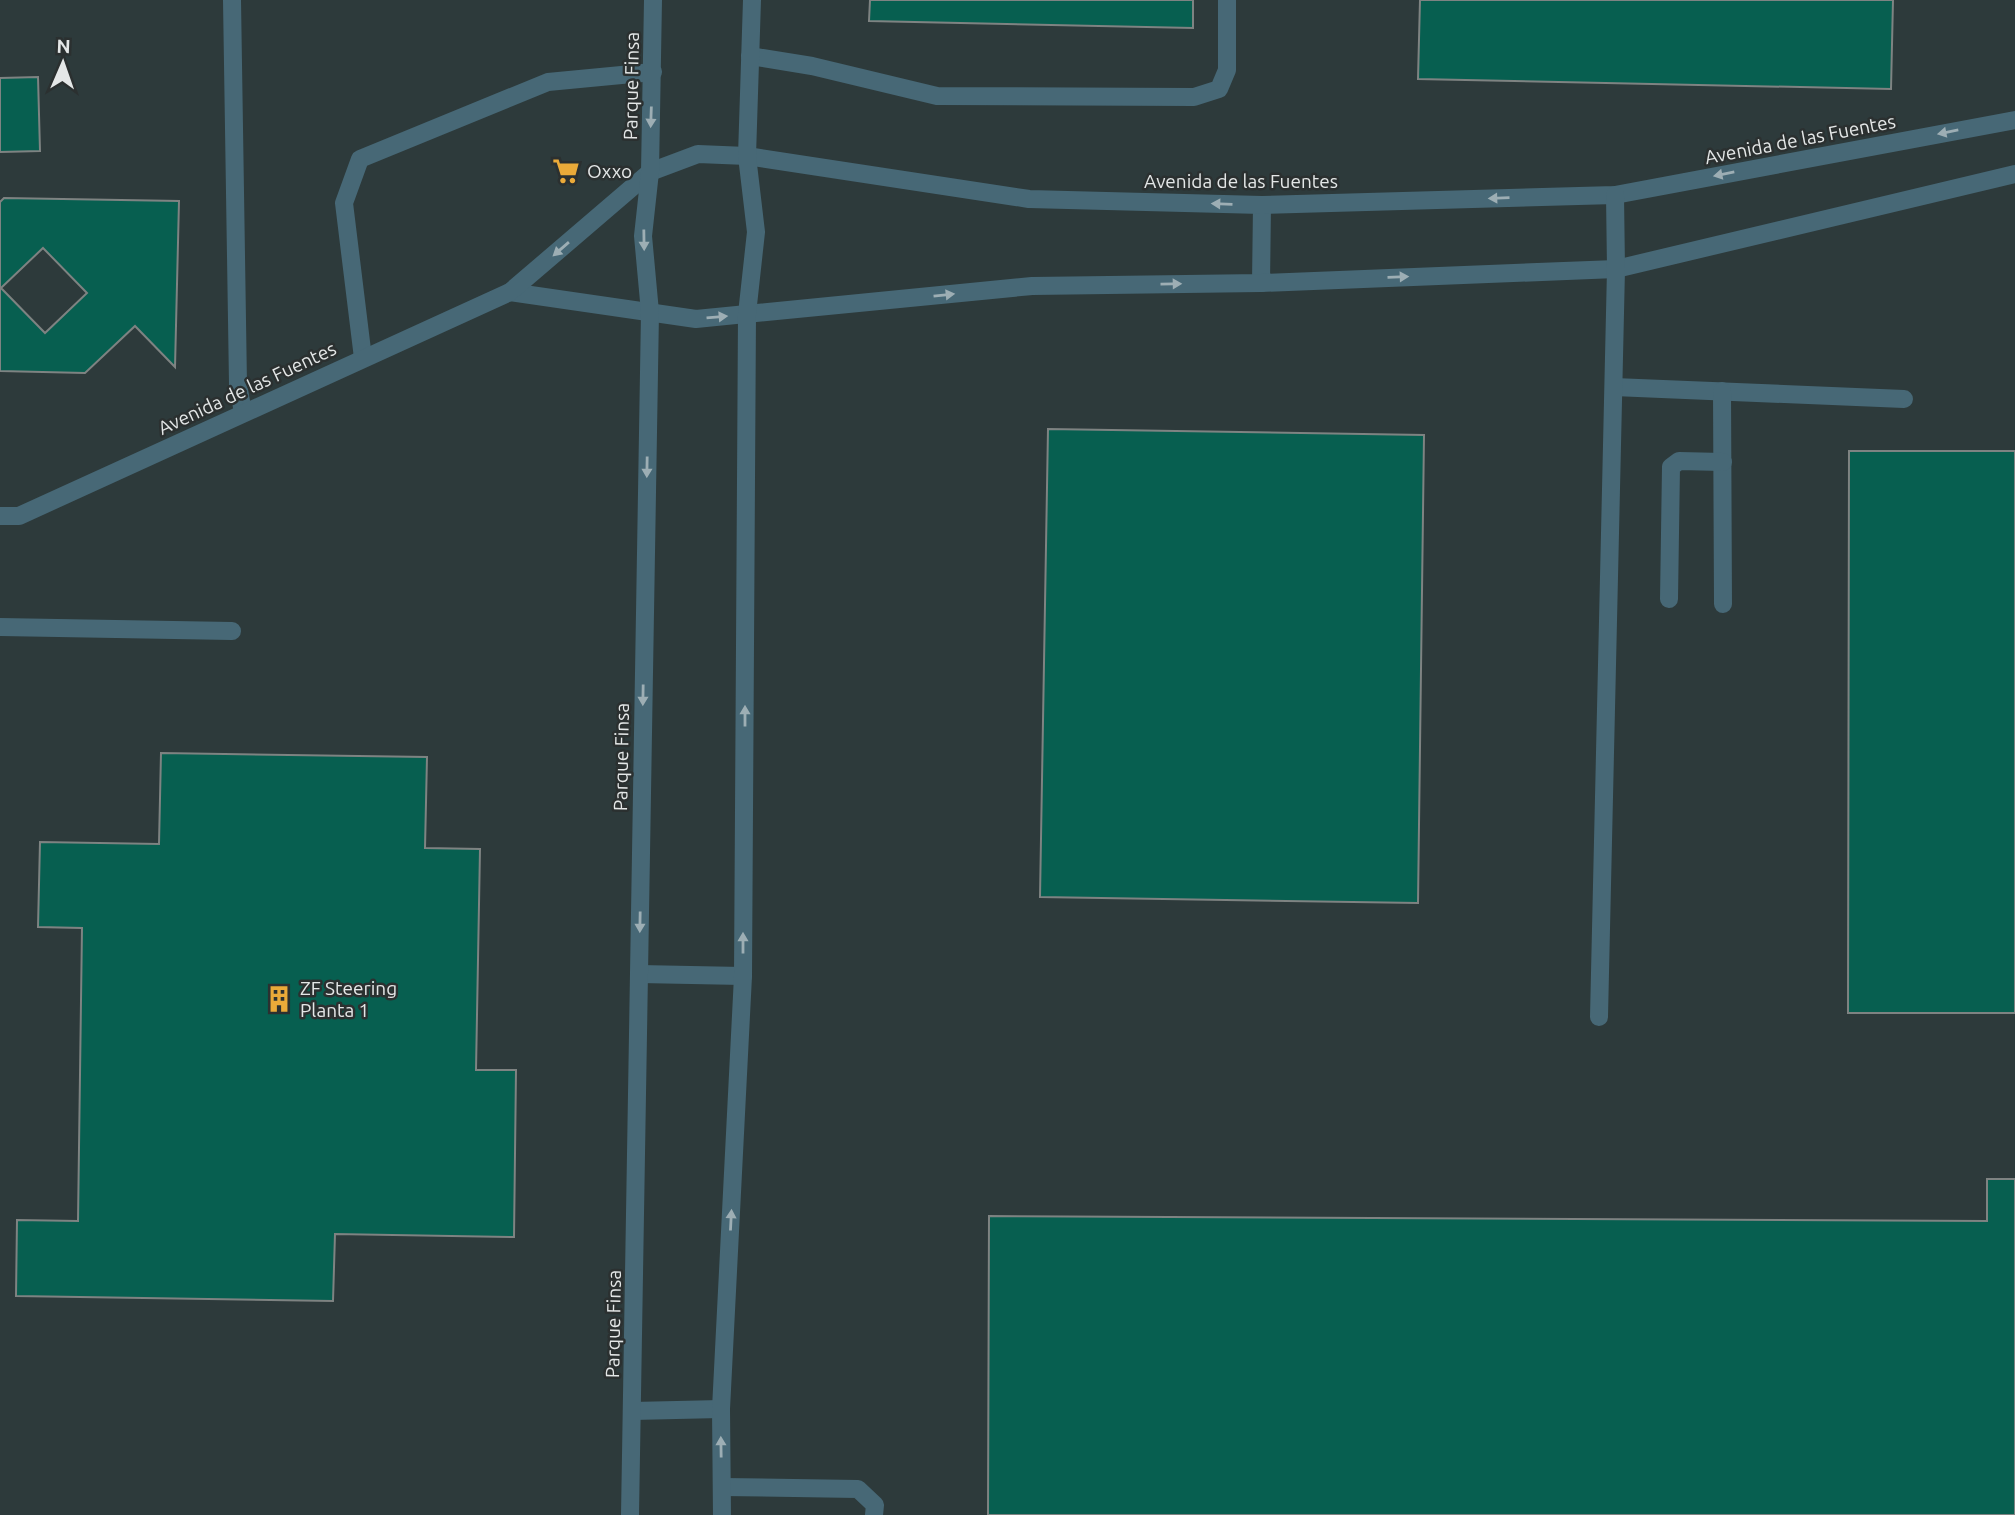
<svg xmlns="http://www.w3.org/2000/svg" width="2015" height="1515" font-family="Ubuntu,sans-serif">
<style>
.built{fill:#2d3a3b}
.building{fill:#075f50;stroke:#7e8382;stroke-width:2;fill-rule:evenodd}
.lines{fill:none;stroke-linecap:round;stroke-linejoin:round}
.minor{stroke:#476876;stroke-width:18}
.oneway{fill:#9daeb4}
.labels{text-anchor:middle;dominant-baseline:central;stroke-width:5;stroke-linejoin:round;paint-order:stroke}
.street-label{font-size:19px;fill:#e4e7e7;stroke:#2b3030}
.poi-label{font-size:19px;fill:#e4e7e7;stroke:#2b3030;text-anchor:start}
</style>
<rect width="100%" height="100%" fill="#2b3030"/>
<!-- built -->
<rect class="built" x="0" y="0" width="2015" height="1515"/>
<!-- building -->
<g class="building">
<polygon points="870,0 1193,0 1193,28 869,21"/>
<polygon points="1420,0 1893,0 1891,89 1418,79"/>
<polygon points="38,77 40,151 0,152 0,78"/>
<path d="M4,198L179,201L175,367L135,326L85,373L0,371V202ZM43,248L87,293L45,333L1,288Z"/>
<polygon points="1048,429 1424,435 1418,903 1040,897"/>
<polygon points="1849,451 2015,451 2015,1013 1848,1013"/>
<polygon points="161,753 427,757 425,848 480,849 476,1070 516,1070 514,1237 335,1234 333,1301 16,1296 17,1220 78,1221 82,928 38,927 40,842 159,844"/>
<polygon points="1987,1179 2015,1179 2015,1515 988,1515 989,1216 1987,1221"/>
</g>
<g class="lines">
<!-- minor -->
<g class="minor">
<polyline points="232,0 238,384 243,413"/>
<polyline points="750,56 812,66 937,96 1194,97 1219,89 1227,70 1227,0"/>
<polyline points="1261,283 1262,205"/>
<polyline points="510,292 696,319 1032,286 1261,283 1616,269 2015,174"/>
<polyline points="363,358 344,203 360,159 548,82 653,72"/>
<polyline points="1614,387 1904,399"/>
<polyline points="1722,391 1723,604"/>
<polyline points="0,516 19,516 510,292 650,172 698,154 747,156 1029,199 1262,205 1615,195 2015,120"/>
<polyline points="1669,599 1671,467 1679,461 1723,462"/>
<polyline points="0,627 232,631"/>
<polyline points="639,974 743,976"/>
<polyline points="1599,1017 1616,269 1615,195"/>
<polyline points="632,1411 721,1409"/>
<polyline points="722,1487 858,1489 875,1505 874,1515"/>
<polyline points="630,1515 650,312 643,236 650,172 653,0"/>
<polyline points="722,1515 721,1409 743,976 747,314 756,232 747,156 752,0"/>
</g>
</g>
<!-- one-way arrows -->
<defs><path id="oneway-solid" d="M-6-.8H1V-3.2L6.5 0L1 3.2V.8H-6Z" transform="scale(1.75)"/></defs>
<g class="oneway">
<use href="#oneway-solid" transform="translate(651 117) rotate(92)"/>
<use href="#oneway-solid" transform="translate(1948 132) rotate(169)"/>
<use href="#oneway-solid" transform="translate(1724 174) rotate(169)"/>
<use href="#oneway-solid" transform="translate(1499 198) rotate(178)"/>
<use href="#oneway-solid" transform="translate(1222 204) rotate(-178)"/>
<use href="#oneway-solid" transform="translate(644 240) rotate(89)"/>
<use href="#oneway-solid" transform="translate(561 249) rotate(139)"/>
<use href="#oneway-solid" transform="translate(1398 277) rotate(-2)"/>
<use href="#oneway-solid" transform="translate(1171 284) rotate(-1)"/>
<use href="#oneway-solid" transform="translate(944 295) rotate(-6)"/>
<use href="#oneway-solid" transform="translate(717 317) rotate(-5)"/>
<use href="#oneway-solid" transform="translate(647 467) rotate(91)"/>
<use href="#oneway-solid" transform="translate(643 695) rotate(91)"/>
<use href="#oneway-solid" transform="translate(745 716) rotate(-90)"/>
<use href="#oneway-solid" transform="translate(640 922) rotate(91)"/>
<use href="#oneway-solid" transform="translate(743 943) rotate(-90)"/>
<use href="#oneway-solid" transform="translate(731 1220) rotate(-87)"/>
<use href="#oneway-solid" transform="translate(721 1447) rotate(-91)"/>
</g>
<!-- icons -->
<defs>
<symbol id="supermarket-bare" viewBox="-9 -9 18 18"><path d="M-6-5.5h2.5l.6 2H6L4.5 2H-2.5L-4.4-4H-6ZM-1.5 3.2a1.3 1.3 0 1 0 .1 0ZM3 3.2a1.3 1.3 0 1 0 .1 0Z" fill="#eaaa39" stroke="#2b3030" stroke-width="2.5" paint-order="stroke"/></symbol>
<symbol id="building-bare" viewBox="-9 -9 18 18"><path d="M-4-6H4V6H1V3H-1V6H-4ZM-2.5-4.3h1.7v1.8h-1.7ZM.8-4.3h1.7v1.8H.8ZM-2.5-1h1.7V.8h-1.7ZM.8-1h1.7V.8H.8Z" fill="#eaaa39" stroke="#2b3030" stroke-width="2.5" paint-order="stroke"/></symbol>
</defs>
<g fill-rule="evenodd">
<use href="#supermarket-bare" x="547" y="152" width="38" height="38"/>
<use href="#building-bare" x="260" y="980" width="38" height="38"/>
</g>
<g class="labels">
<!-- street labels -->
<g class="street-label">
<text transform="translate(631 86) rotate(-89)">Parque Finsa</text>
<text transform="translate(1800 139) rotate(-11)">Avenida de las Fuentes</text>
<text x="1241" y="181">Avenida de las Fuentes</text>
<text transform="translate(247 388) rotate(-25)">Avenida de las Fuentes</text>
<text transform="translate(621 757) rotate(-89)">Parque Finsa</text>
<text transform="translate(613 1324) rotate(-89)">Parque Finsa</text>
</g>
<!-- poi labels -->
<g class="poi-label">
<text x="587" y="171">Oxxo</text>
<text x="300" y="988">ZF Steering<tspan x="300" dy="22">Planta 1</tspan></text>
</g>
</g>
<!-- north arrow -->
<g transform="translate(63 63) rotate(2)" stroke="#2b3030" stroke-width="5" paint-order="stroke">
<path d="M0-5L12 26L0 18L-12 26Z" fill="#e4e7e7"/>
<text y="-10" font-size="19" font-weight="bold" text-anchor="middle" fill="#e4e7e7">N</text>
</g>
</svg>
